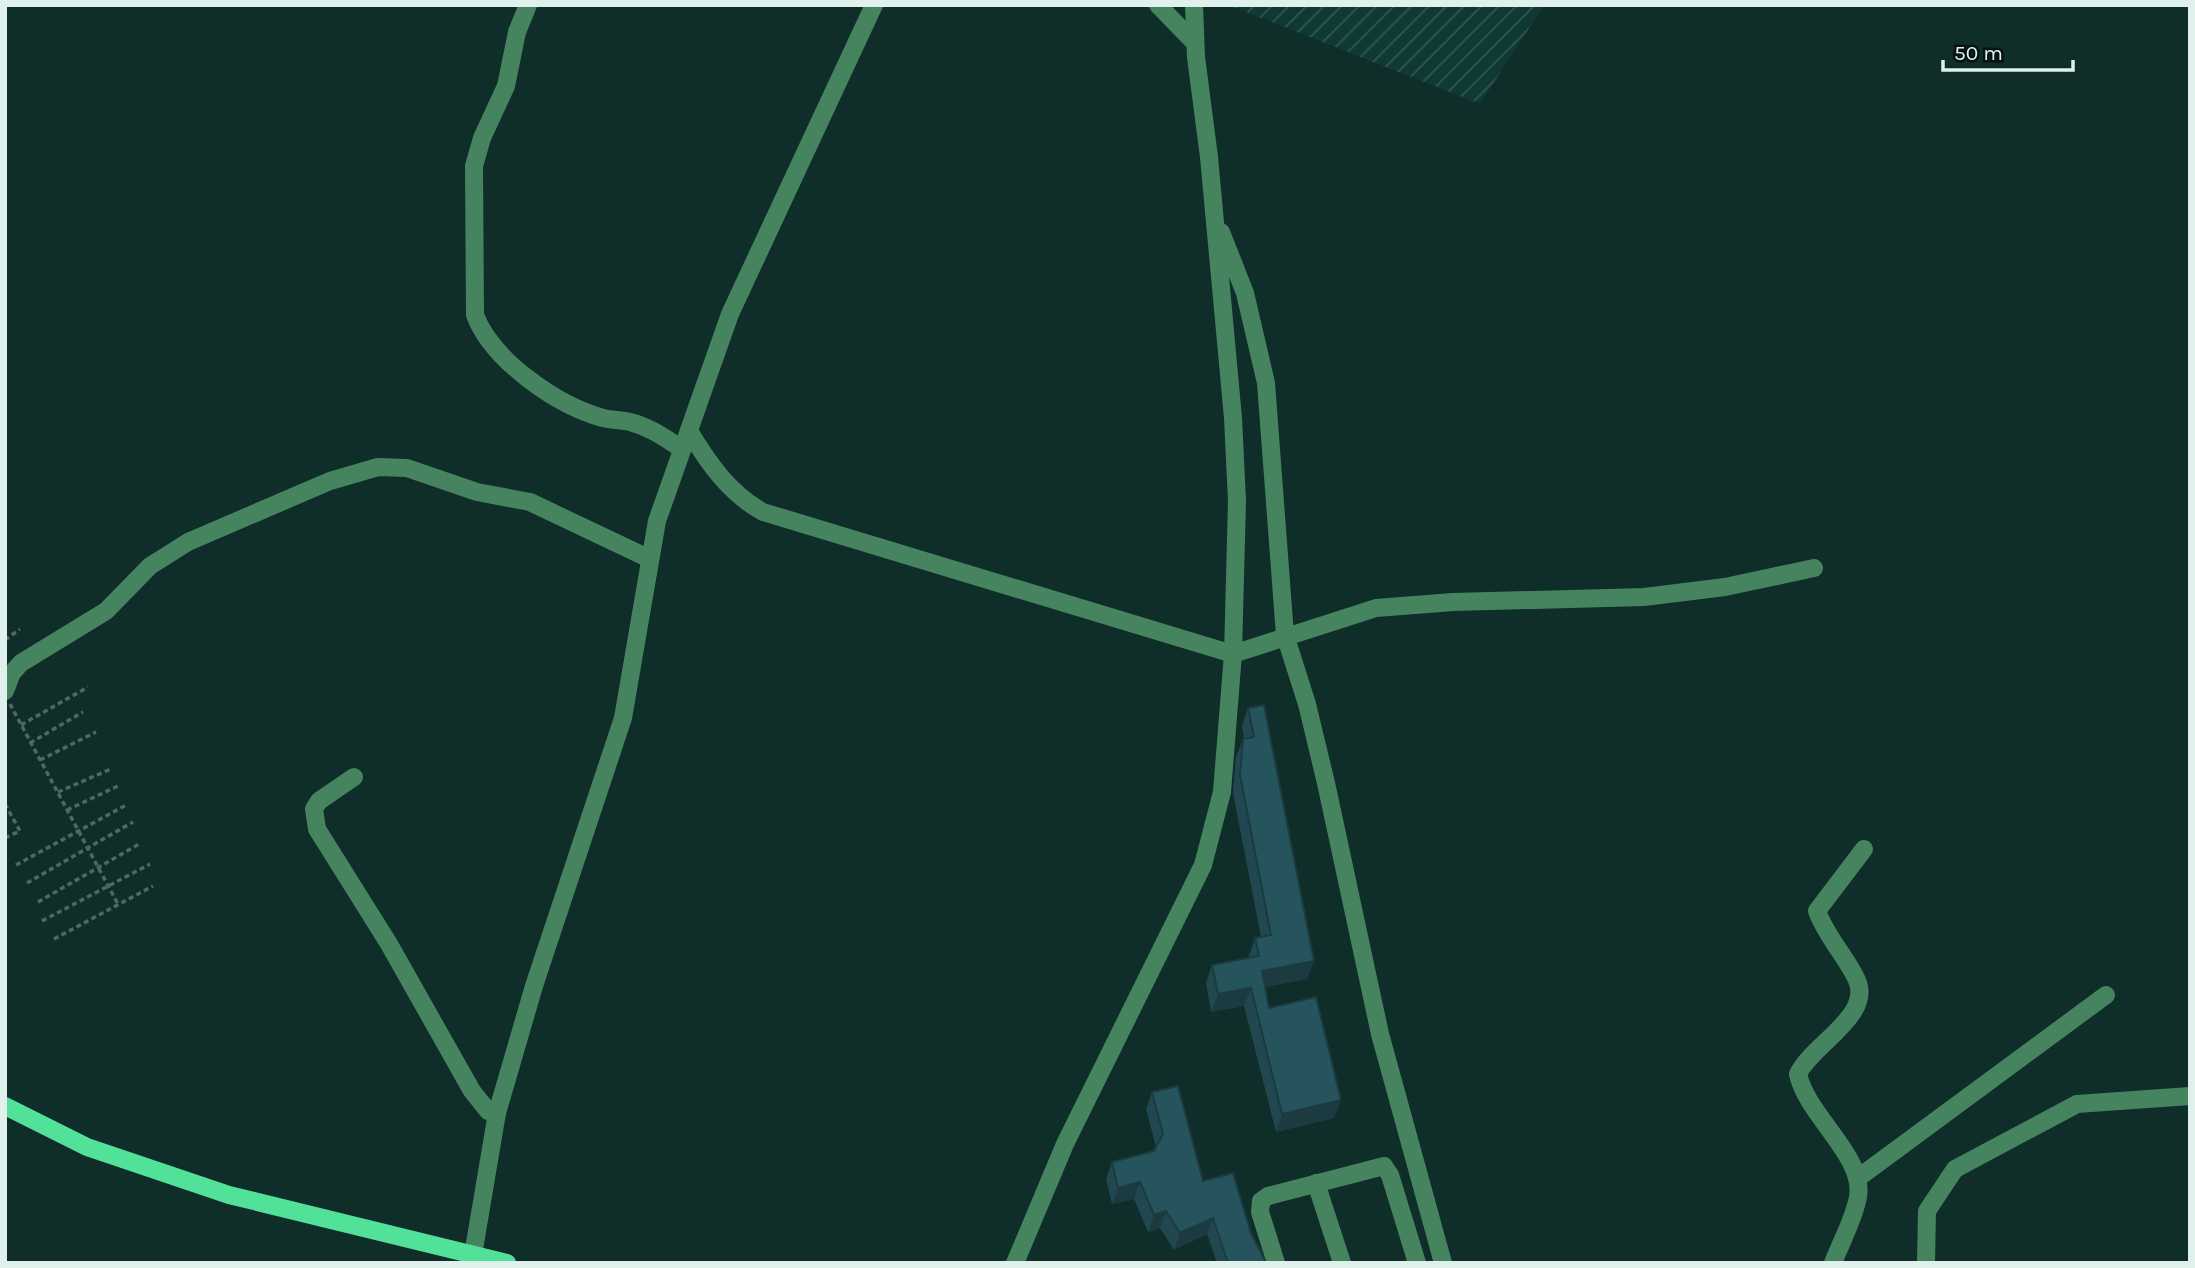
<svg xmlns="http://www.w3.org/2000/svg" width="2195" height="1268" font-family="Karla,sans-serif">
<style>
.industrial{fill:url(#industrial-furrows)}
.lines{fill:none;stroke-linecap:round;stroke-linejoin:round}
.path{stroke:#4e6865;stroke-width:3.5;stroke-dasharray:5 3.5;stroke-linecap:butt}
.minor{stroke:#468460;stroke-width:18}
.major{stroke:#52e198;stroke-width:18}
.wall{fill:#214850}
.shaded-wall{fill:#1b3b41}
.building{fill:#26545d;stroke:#1b3b41;stroke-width:2}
</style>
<defs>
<pattern id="industrial-furrows" width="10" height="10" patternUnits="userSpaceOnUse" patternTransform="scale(1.75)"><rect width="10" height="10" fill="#0f3934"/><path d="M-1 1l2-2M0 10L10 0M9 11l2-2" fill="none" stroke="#325652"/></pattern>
</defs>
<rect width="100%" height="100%" fill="#0f2d29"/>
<!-- industrial -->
<polygon class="industrial" points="1228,5 1544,5 1480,104"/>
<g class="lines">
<!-- path -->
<g class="path">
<polyline points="5,640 20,629"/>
<polyline points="10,704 119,906"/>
<polyline points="21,725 88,687"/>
<polyline points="30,743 83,712"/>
<polyline points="40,760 96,732"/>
<polyline points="58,792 111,769"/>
<polyline points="5,804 20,831 5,838"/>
<polyline points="67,810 118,786"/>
<polyline points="16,865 128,804"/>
<polyline points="27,883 133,822"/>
<polyline points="38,902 141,843"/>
<polyline points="42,921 150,864"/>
<polyline points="54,939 153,886"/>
</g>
<!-- minor -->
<g class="minor">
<path d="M528,5L517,32L506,86L482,138L474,166L475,315C492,360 556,405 603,418C611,420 621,420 630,422C650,427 665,438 682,449"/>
<polyline points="1158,5 1195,43"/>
<polyline points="1221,232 1245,293 1266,383 1285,635 1307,704 1326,783 1380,1034 1443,1263"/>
<path d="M689,431C709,464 729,493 763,512L1233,654L1376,608L1453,602L1644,597L1725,587L1814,568"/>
<polyline points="5,691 12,673 21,663 106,611 150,566 188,542 330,481 378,467 407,468 477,492 530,502 650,559"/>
<polyline points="354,777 319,801 314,809 317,829 389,944 472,1091 488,1111 497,1113"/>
<polyline points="1858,1178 2106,995"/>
<polyline points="1316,1183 1342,1263"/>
<polyline points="473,1255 497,1113 534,986 623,718 657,521 730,314 874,5"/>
<polyline points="1015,1263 1065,1144 1203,865 1222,792 1233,654 1237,501 1233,418 1209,157 1196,57 1194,5"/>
<polyline points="1276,1263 1260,1212 1261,1201 1268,1196 1384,1166 1390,1175 1417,1263"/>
<path d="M1833,1263C1841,1242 1854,1219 1858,1197C1865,1156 1807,1116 1798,1074C1812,1044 1875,1015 1856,978C1844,954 1826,936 1817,911L1864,849"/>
<polyline points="1926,1263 1927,1211 1955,1169 2077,1104 2190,1096"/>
</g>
<!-- major -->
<polyline class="major" points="5,1106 87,1147 229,1195 507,1263"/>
</g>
<!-- wall -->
<g class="wall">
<polygon points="1248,708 1314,961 1307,979 1265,987 1269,1008 1334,1118 1276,1132 1244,1006 1211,1012 1206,983 1212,965 1249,958 1249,956 1255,938 1261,937 1233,793 1236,757 1243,739 1244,739 1242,726"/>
<polygon points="1152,1092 1203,1181 1251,1233 1265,1263 1217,1263 1207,1234 1174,1250 1160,1228 1148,1232 1134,1199 1112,1204 1106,1179 1112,1162 1154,1151 1156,1147 1146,1109"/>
</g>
<!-- shaded-wall -->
<g class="shaded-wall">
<polygon points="1314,961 1307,979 1255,989 1262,971"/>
<polygon points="1251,988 1244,1006 1211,1012 1218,994"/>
<polygon points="1341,1100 1334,1118 1276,1132 1282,1114"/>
<polygon points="1140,1182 1134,1199 1112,1204 1118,1188"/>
<polygon points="1166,1211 1160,1228 1148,1232 1154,1215"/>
<polygon points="1213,1218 1207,1234 1174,1250 1180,1233"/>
</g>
<!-- building -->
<g class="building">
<polygon points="1264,705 1314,961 1262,971 1269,1008 1316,997 1341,1100 1282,1114 1251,988 1218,994 1212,965 1259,956 1255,938 1271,935 1240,775 1243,739 1254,737 1248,708"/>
<polygon points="1178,1086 1203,1181 1233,1173 1251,1233 1266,1262 1228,1263 1213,1218 1180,1233 1166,1211 1154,1215 1140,1182 1118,1188 1112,1162 1154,1151 1163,1134 1152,1092"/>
</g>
<!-- border -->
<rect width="2195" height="1268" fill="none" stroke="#dff0ed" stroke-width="14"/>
<!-- scale -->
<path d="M1943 60v10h130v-10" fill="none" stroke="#dff0ed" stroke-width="3.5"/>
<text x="1954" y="60" font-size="21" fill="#dff0ed" stroke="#071311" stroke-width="5" paint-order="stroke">50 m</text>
</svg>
